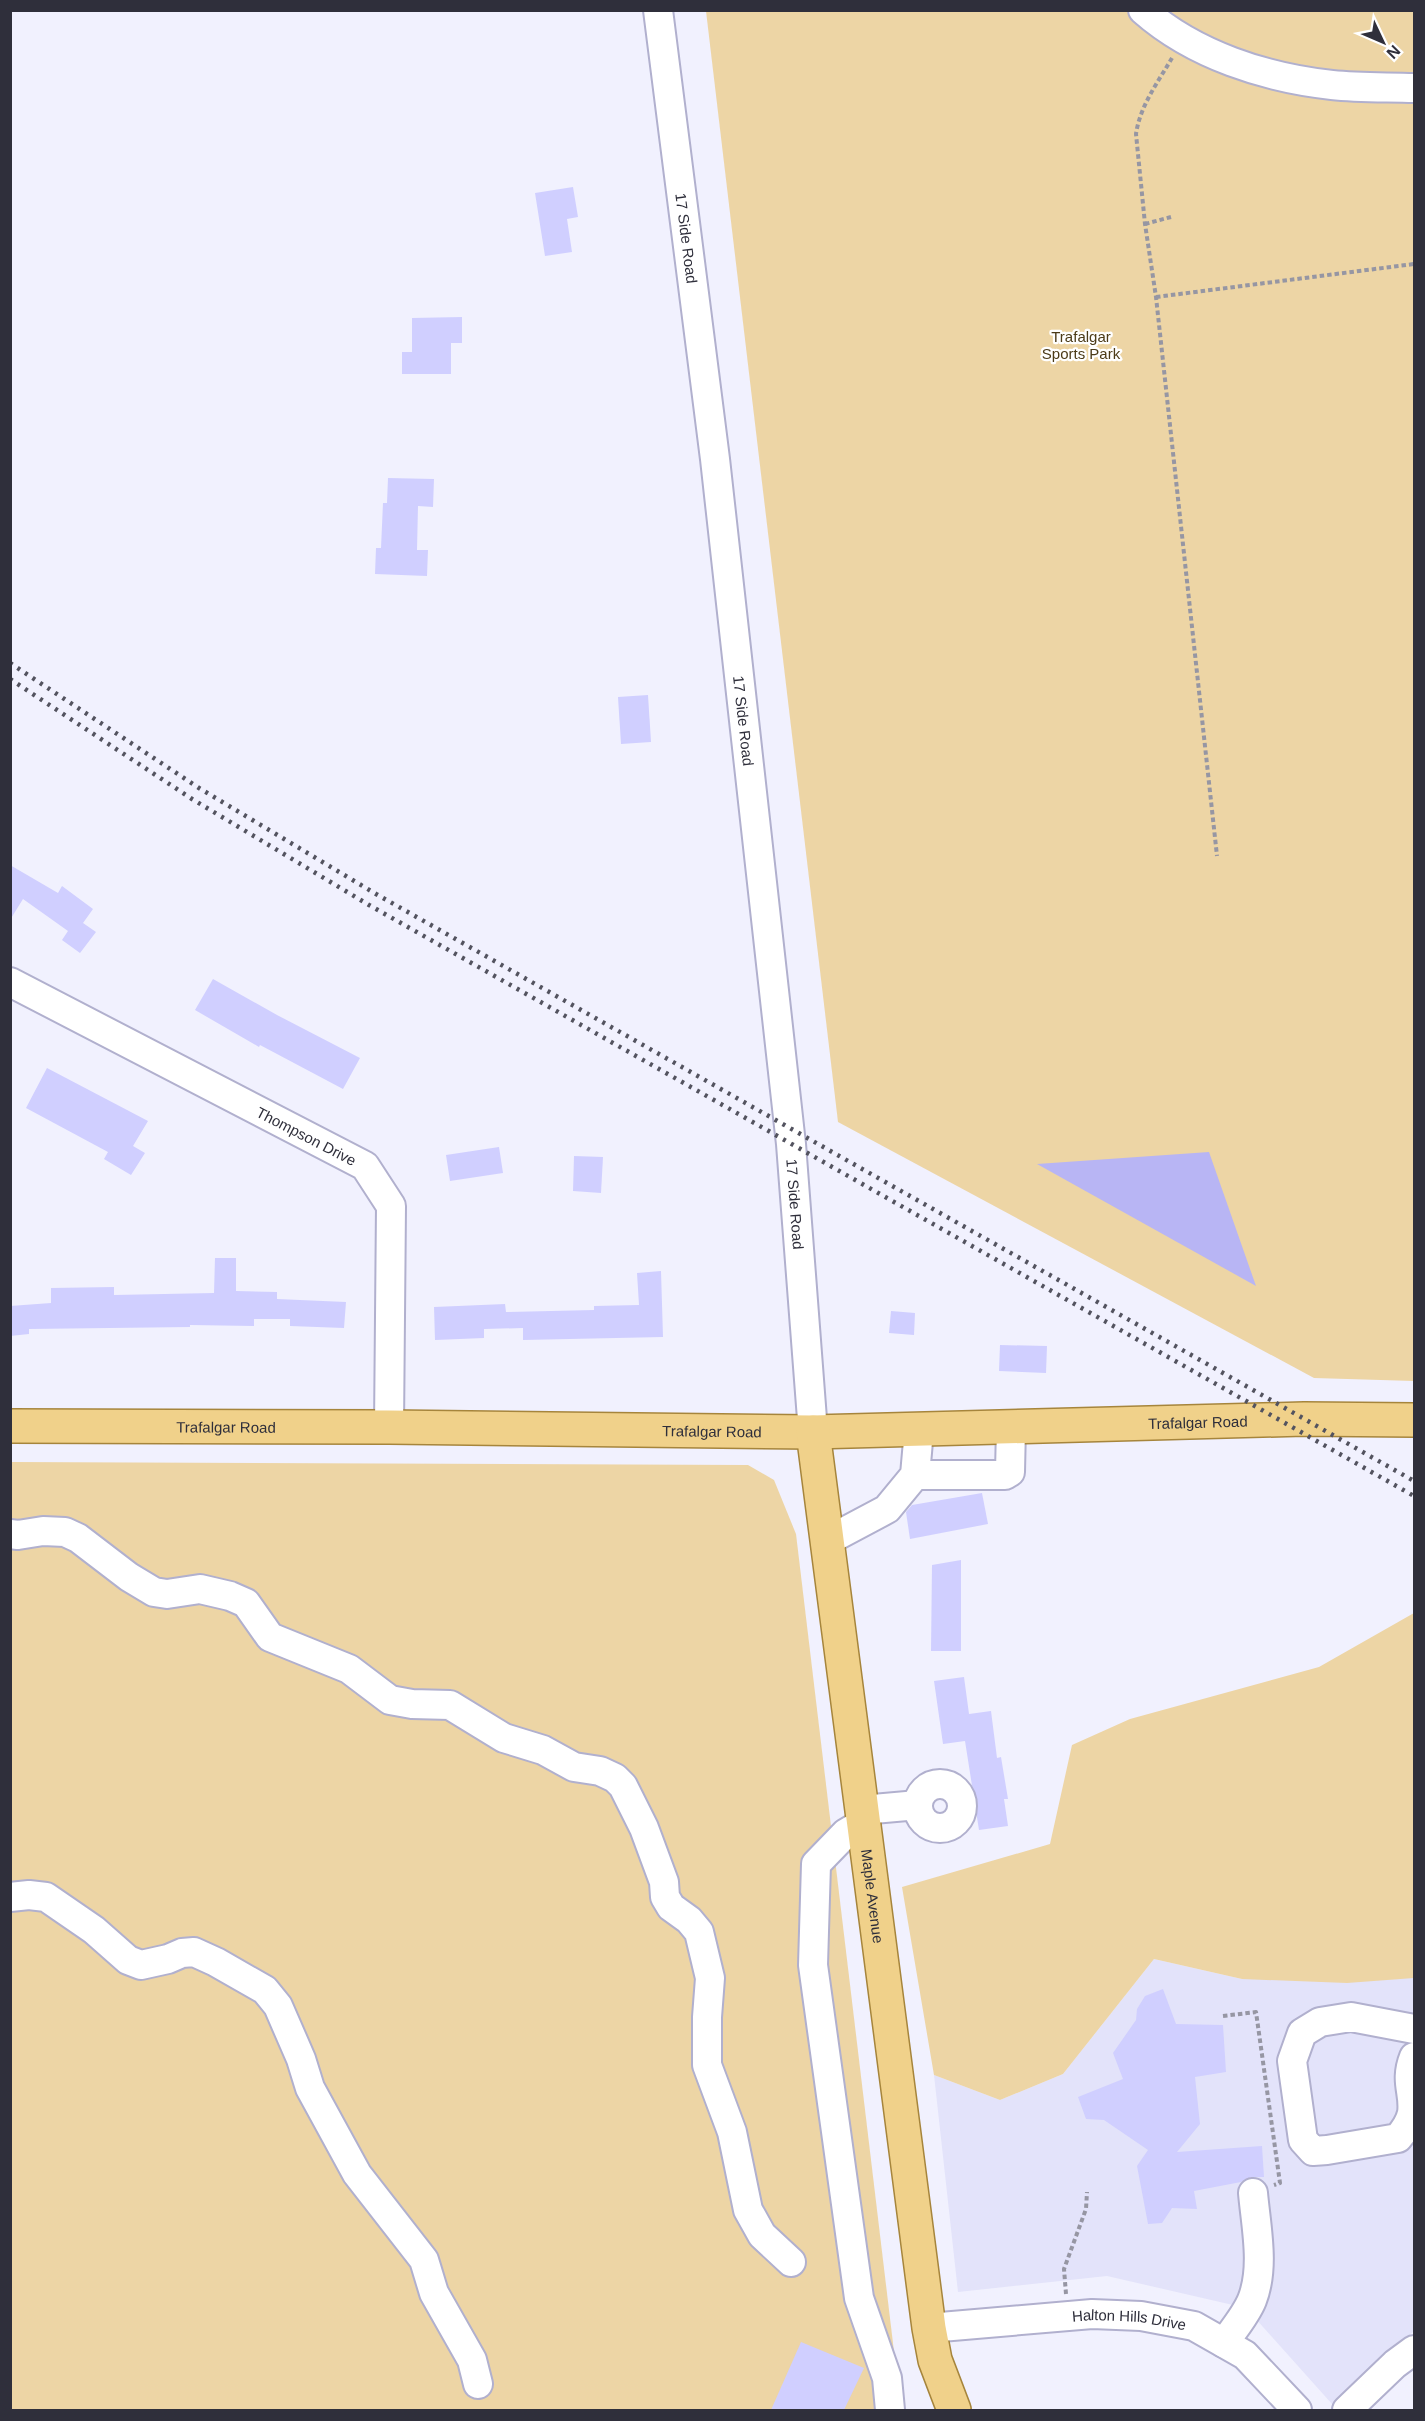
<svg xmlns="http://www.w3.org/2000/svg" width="1425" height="2421" font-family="Helvetica,sans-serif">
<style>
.built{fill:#e3e3fa}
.green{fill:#edd5a5}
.water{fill:#b8b5f4}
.building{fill:#d0cfff}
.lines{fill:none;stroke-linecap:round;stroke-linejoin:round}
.minor-casing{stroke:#b1b0ce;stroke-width:32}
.major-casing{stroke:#a6853c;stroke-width:36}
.path{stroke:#9696a3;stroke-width:4;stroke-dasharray:4.5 3;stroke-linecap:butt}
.minor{stroke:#fff;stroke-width:28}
.major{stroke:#f0d18a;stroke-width:33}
.rail{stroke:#53535f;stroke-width:4.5;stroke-dasharray:3 6;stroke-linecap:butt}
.labels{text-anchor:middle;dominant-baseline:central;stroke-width:4.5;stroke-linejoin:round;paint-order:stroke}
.street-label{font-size:15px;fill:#2f2f3b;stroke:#fff}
.park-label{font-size:15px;fill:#4c3b18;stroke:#fff}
</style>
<rect width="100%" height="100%" fill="#f1f1fe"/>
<!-- built -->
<polygon class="built" points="1154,1959 1242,1979 1414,1978 1414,2331 1332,2404 1246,2308 1107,2276 958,2292 934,2075 1000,2100 1063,2074"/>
<!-- green -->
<g class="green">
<polygon points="706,11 1414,11 1414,1381 1314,1378 838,1122"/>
<polygon points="11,1462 748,1465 774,1480 796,1534 901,2410 11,2410"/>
<polygon points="1414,1613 1414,1978 1347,1983 1242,1979 1154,1959 1063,2074 1000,2100 934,2075 902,1887 1050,1844 1072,1745 1130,1719 1319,1667"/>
</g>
<!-- water -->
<polygon class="water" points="1209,1152 1256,1286 1037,1164"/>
<!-- building -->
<g class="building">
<polygon points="573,187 578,217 567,219 572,252 545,256 535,193"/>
<polygon points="462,317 462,343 451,343 451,374 402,374 402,352 412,352 412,318"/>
<polygon points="388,478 434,479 433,507 418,506 417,550 428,550 427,576 375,574 376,548 381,548 383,503 387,503"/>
<polygon points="648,695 651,742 621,744 618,697"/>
<polygon points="10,865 58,893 62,886 93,909 83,923 96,932 80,953 62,940 68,931 23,899 10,920"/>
<polygon points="213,979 277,1015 360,1058 343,1089 260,1045 259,1047 195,1010"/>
<polygon points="47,1068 148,1121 133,1146 145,1153 131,1175 104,1159 108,1152 26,1108"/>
<polygon points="499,1147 503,1173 450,1181 446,1155"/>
<polygon points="574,1156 603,1157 601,1193 573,1191"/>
<polygon points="215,1258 236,1258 236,1291 277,1292 277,1299 346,1302 344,1328 290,1326 290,1319 254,1319 254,1326 190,1325 190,1327 29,1329 29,1334 10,1336 10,1306 51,1303 51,1288 114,1287 114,1295 214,1293"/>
<polygon points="661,1271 663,1337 523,1340 523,1328 484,1329 484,1338 435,1340 434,1307 505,1304 506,1312 594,1310 594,1306 639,1305 637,1273"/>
<polygon points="891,1311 915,1313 914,1335 889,1333"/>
<polygon points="1000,1345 1047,1346 1046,1373 999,1371"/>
<polygon points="982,1493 988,1524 910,1539 906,1512 912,1505"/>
<polygon points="961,1560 961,1651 931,1651 932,1565"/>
<polygon points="964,1677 969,1714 991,1711 997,1758 1001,1757 1008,1799 1004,1799 1008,1826 979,1830 965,1741 943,1744 934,1681"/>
<polygon points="1163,1989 1176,2024 1223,2025 1226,2072 1195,2077 1200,2124 1177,2152 1262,2146 1264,2177 1251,2177 1241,2182 1194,2191 1197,2209 1172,2208 1162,2223 1148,2224 1137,2166 1148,2150 1104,2120 1086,2119 1078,2097 1123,2079 1113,2053 1136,2020 1137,2009 1145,1996"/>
<polygon points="801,2342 864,2368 844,2410 771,2410"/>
</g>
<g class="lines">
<defs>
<g id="minor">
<path id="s1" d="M658,10L715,459L791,1144L813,1432"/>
<path d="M1143,10C1194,55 1266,78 1332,85C1359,88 1387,87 1414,88"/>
<path id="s2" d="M10,982L365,1166L391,1206L389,1427"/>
<polyline points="915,1475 1005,1475 1010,1472 1011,1427"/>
<polyline points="10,1534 18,1535 43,1531 65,1532 78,1538 129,1577 154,1592 167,1594 200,1589 230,1596 246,1603 270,1637 349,1669 390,1700 412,1704 450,1705 504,1738 543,1750 574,1767 600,1771 615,1778 623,1786 644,1828 664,1882 665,1897 671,1907 689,1920 699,1932 710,1978 707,2017 707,2065 732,2132 748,2210 762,2235 791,2262"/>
<polyline points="827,1541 887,1509 915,1475 919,1430"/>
<circle cx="940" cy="1806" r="22"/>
<polyline points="862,1810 918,1805"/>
<polyline points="863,1823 846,1833 816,1864 813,1965 859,2298 887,2378 890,2410"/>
<polyline points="10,1897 29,1895 46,1897 94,1930 128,1960 141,1965 168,1959 182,1953 194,1952 216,1962 265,1990 278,2006 301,2059 310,2088 357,2174 424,2260 434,2293 472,2360 478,2384"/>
<path d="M1414,2029L1351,2017L1320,2022L1302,2033L1292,2061L1303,2140L1313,2151L1327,2150L1398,2138C1404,2131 1410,2123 1412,2113C1415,2093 1404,2082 1414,2057"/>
<path id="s3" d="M929,2328L1092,2314L1141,2316L1194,2326L1245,2355L1297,2410"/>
<path d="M1224,2343C1233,2330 1246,2315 1252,2300C1265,2267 1256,2227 1253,2193"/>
<polyline points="1347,2410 1395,2364 1414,2350"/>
</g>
<g id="major">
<path id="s4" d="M10,1426L389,1427L813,1432L1304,1419L1414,1420"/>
<path id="s5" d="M813,1432L929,2328L935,2360L954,2410"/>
</g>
</defs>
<!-- minor casing -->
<use href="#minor" class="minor-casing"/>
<!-- major casing -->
<use href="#major" class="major-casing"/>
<!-- path -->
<g class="path">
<path d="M1172,58C1158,82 1140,106 1136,134L1145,224L1156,297L1217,856"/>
<polyline points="1145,224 1171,217"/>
<polyline points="1156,297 1414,264"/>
<polyline points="1223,2016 1256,2012 1280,2183 1274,2185"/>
<polyline points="1066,2294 1064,2269 1086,2209 1087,2192"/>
</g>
<!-- minor -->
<use href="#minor" class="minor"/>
<!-- major -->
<use href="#major" class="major"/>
<!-- rail -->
<g class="rail">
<polyline points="10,663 199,788 376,894 1414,1481"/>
<polyline points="10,679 192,799 369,905 1414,1496"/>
</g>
</g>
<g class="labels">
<!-- street labels -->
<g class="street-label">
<text stroke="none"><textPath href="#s1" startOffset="230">17 Side Road</textPath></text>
<text stroke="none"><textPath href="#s1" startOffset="716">17 Side Road</textPath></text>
<text stroke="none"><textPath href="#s2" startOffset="334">Thompson Drive</textPath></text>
<text stroke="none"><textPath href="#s1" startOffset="1202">17 Side Road</textPath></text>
<text stroke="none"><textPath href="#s4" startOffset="1188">Trafalgar Road</textPath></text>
<text stroke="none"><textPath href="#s4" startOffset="216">Trafalgar Road</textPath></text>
<text stroke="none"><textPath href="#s4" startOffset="702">Trafalgar Road</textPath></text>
<text stroke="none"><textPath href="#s5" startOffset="468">Maple Avenue</textPath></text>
<text stroke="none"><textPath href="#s3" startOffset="201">Halton Hills Drive</textPath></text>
</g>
<!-- park labels -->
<g class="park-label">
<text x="1081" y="336">Trafalgar<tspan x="1081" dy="17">Sports Park</tspan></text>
</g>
</g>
<!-- border -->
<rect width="1425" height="2421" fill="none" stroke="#2f2f3b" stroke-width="24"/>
<!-- north arrow -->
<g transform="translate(1383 42) rotate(134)" stroke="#ffffff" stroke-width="4.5" paint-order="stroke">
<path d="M0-4.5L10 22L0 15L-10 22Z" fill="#2f2f3b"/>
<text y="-9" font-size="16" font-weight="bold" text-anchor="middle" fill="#2f2f3b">N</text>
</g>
</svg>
